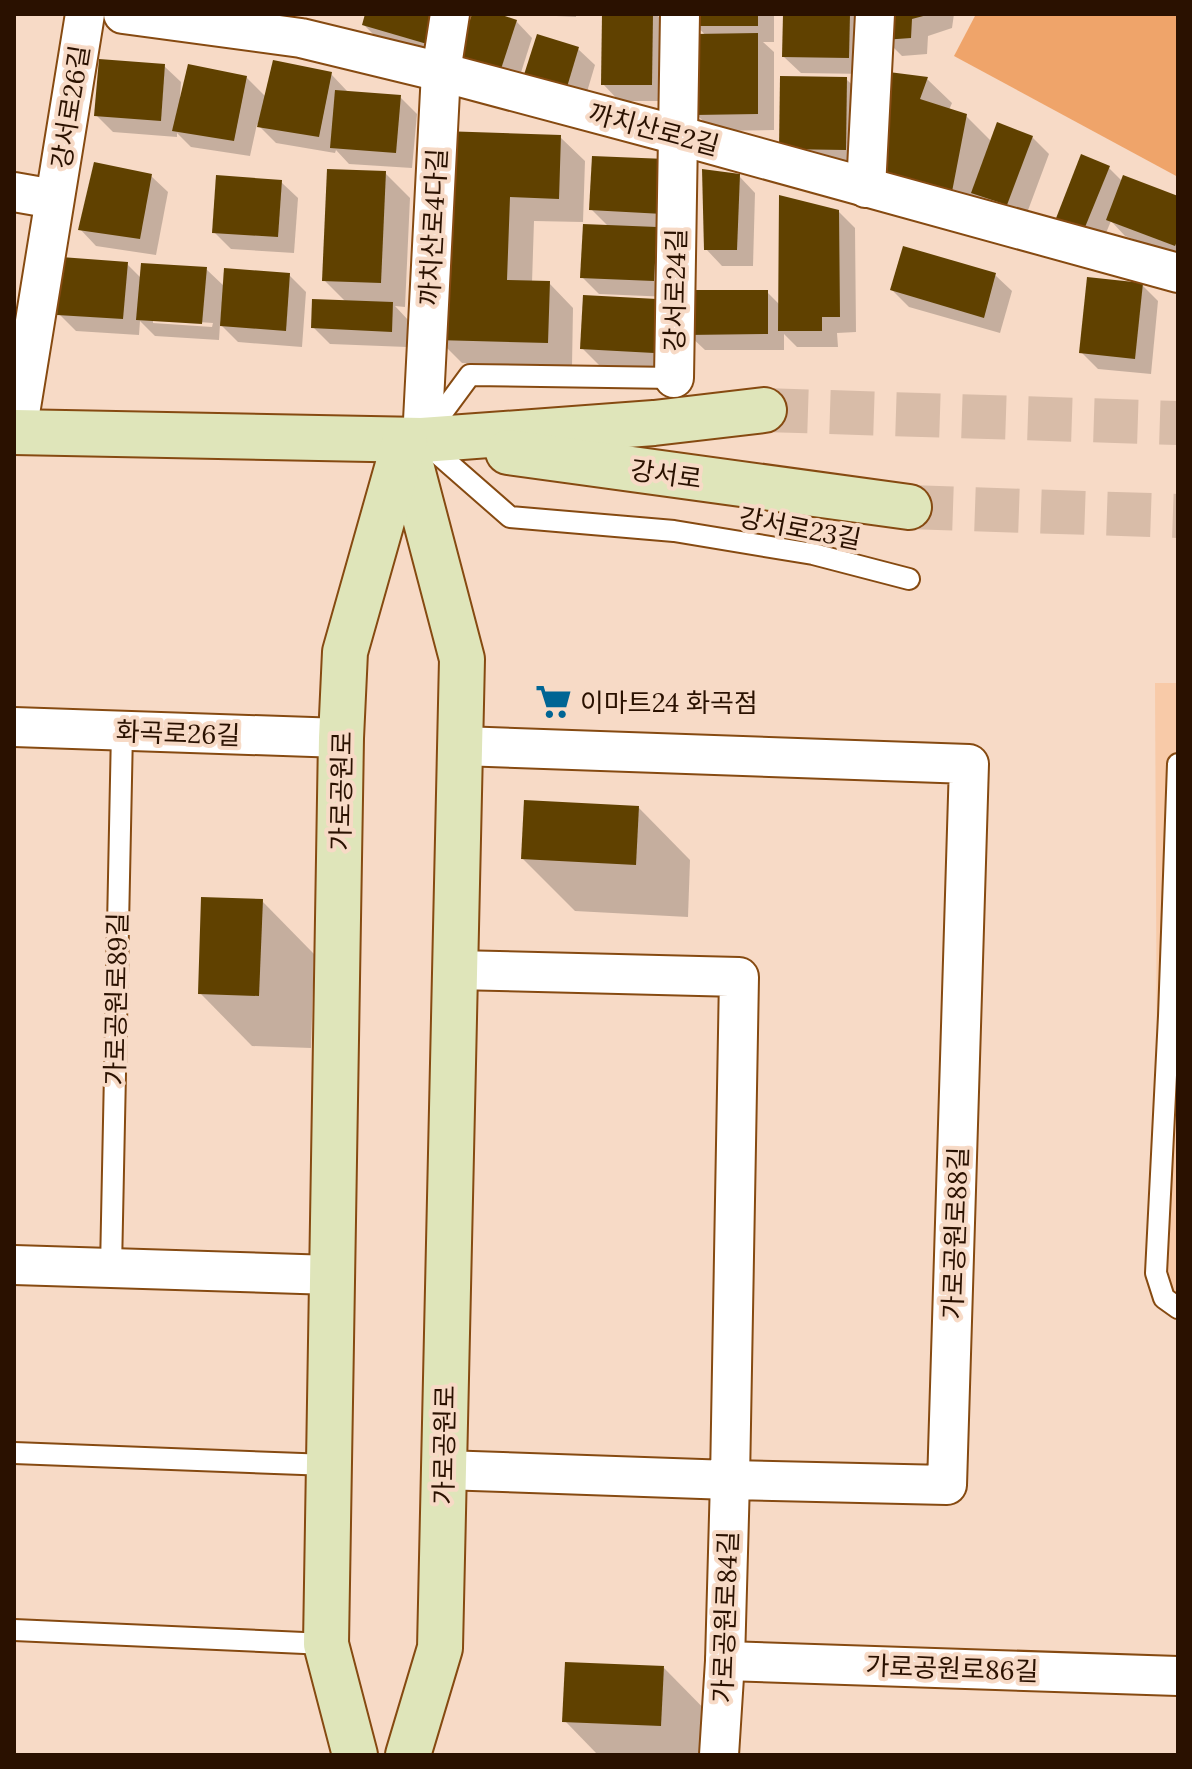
<svg xmlns="http://www.w3.org/2000/svg" width="1192" height="1769" font-family="Lora,'Noto Sans KR',serif">
<style>
.built{fill:#f8caa8}
.green{fill:#efa46a}
.shadow{fill:#0003;fill-rule:evenodd}
.building{fill:#604100}
.lines{fill:none;stroke-linecap:round;stroke-linejoin:round}
.secondary-tunnel{stroke:#d8bca8;stroke-width:44;stroke-dasharray:44 22;stroke-linecap:butt}
.service-casing{stroke:#864a11;stroke-width:24}
.minor-casing{stroke:#864a11;stroke-width:42}
.secondary-casing{stroke:#864a11;stroke-width:48}
.service{stroke:#fff;stroke-width:20}
.minor{stroke:#fff;stroke-width:38}
.secondary{stroke:#dfe5ba;stroke-width:44}
.labels{text-anchor:middle;dominant-baseline:central;stroke-width:8;stroke-linejoin:round;paint-order:stroke}
.street-label{font-size:26px;fill:#2a1100;stroke:#f7dac6}
.poi-label{font-size:26px;fill:#2a1100;stroke:#f7dac6;text-anchor:start}
</style>
<rect width="100%" height="100%" fill="#f7dac6"/>
<!-- built -->
<polygon class="built" points="1155,683 1178,683 1178,1305 1158,1291"/>
<!-- green -->
<polygon class="green" points="976,14 1178,14 1178,177 954,56"/>
<!-- shadow -->
<g class="shadow">
<polygon points="367,14 453,14 443,60 380,41 364,25"/>
<polygon points="474,14 492,14 516,21 532,38 517,85 477,72 460,55"/>
<polygon points="516,14 576,14 576,17"/>
<polygon points="604,14 656,14 668,27 668,101 619,101 603,84"/>
<polygon points="696,14 774,14 774,42 763,42 774,52 774,130 713,131 696,114 706,36 696,25"/>
<polygon points="785,14 866,14 865,74 801,73 784,57"/>
<polygon points="886,14 954,14 952,28 928,36 927,54 902,56 885,39"/>
<polygon points="578,49 595,65 581,112 540,100"/>
<polygon points="164,66 181,82 180,97 182,98 246,77 266,97 331,74 347,91 347,93 400,97 417,114 412,168 349,164 336,150 335,153 276,143 257,124 250,156 191,147 177,133 177,137 113,132 96,115"/>
<polygon points="782,78 846,79 863,95 862,166 797,165"/>
<polygon points="927,79 952,103 949,110 966,116 992,142 1032,137 1049,154 1024,221 990,209 980,198 976,220 882,172"/>
<polygon points="444,133 560,137 585,161 583,222 534,221 532,283 549,283 573,308 572,366 462,363 438,339"/>
<polygon points="594,158 679,229 655,228 673,246 670,297 599,294 582,277 609,227 591,209"/>
<polygon points="1109,168 1123,182 1178,198 1178,256 1125,236 1111,221 1098,252 1072,242"/>
<polygon points="385,173 410,198 405,307 395,306 409,321 407,347 330,344 313,327 346,302 324,280"/>
<polygon points="151,176 168,192 156,255 96,246 80,229"/>
<polygon points="739,176 755,193 753,266 722,266 706,249"/>
<polygon points="281,182 298,198 294,253 231,249 214,232"/>
<polygon points="838,211 855,228 856,332 837,333 838,347 797,347 784,334 784,350 705,350 688,334 767,292 780,305"/>
<path d="M127,264L141,278L206,269L225,287L289,275L306,292L302,347L238,342L220,324L219,340L155,336L140,321L139,335L76,331L59,314ZM153,319L213,323L212,327L153,323Z"/>
<polygon points="995,275 1012,291 1000,333 909,307 892,290"/>
<polygon points="1142,285 1158,301 1151,374 1098,369 1081,352"/>
<polygon points="656,301 670,369 599,365 583,349"/>
<polygon points="638,807 690,860 688,917 575,911 523,859"/>
<polygon points="262,901 314,954 311,1048 252,1046 200,993"/>
<polygon points="664,1668 721,1726 720,1755 598,1755 565,1721"/>
</g>
<!-- building -->
<g class="building">
<polygon points="365,14 435,14 427,44 362,25"/>
<polygon points="472,14 499,14 517,20 501,69 458,56"/>
<polygon points="602,14 653,14 652,85 601,85"/>
<rect x="694" y="14" width="64" height="12"/>
<polygon points="783,14 850,14 849,58 782,57"/>
<polygon points="884,14 927,14 927,15 912,19 911,38 883,40"/>
<polygon points="758,33 758,114 694,115 694,34"/>
<polygon points="537,34 579,47 564,97 521,84"/>
<polygon points="99,59 165,64 161,121 94,116"/>
<polygon points="273,60 332,72 319,137 257,127"/>
<polygon points="188,64 247,76 234,141 172,131"/>
<polygon points="881,71 928,77 920,99 967,114 951,197 880,173"/>
<polygon points="780,76 847,77 846,150 779,149"/>
<polygon points="335,90 401,95 396,153 330,148"/>
<polygon points="997,122 1033,136 1007,205 971,193"/>
<polygon points="442,131 561,135 559,199 510,197 507,280 550,281 548,343 436,340"/>
<polygon points="1081,154 1110,166 1081,237 1053,226"/>
<polygon points="592,156 666,159 663,214 589,210"/>
<polygon points="94,162 152,174 140,239 78,230"/>
<polygon points="327,169 386,171 381,283 322,281"/>
<polygon points="702,169 740,174 737,250 704,250"/>
<polygon points="216,175 282,180 278,237 212,233"/>
<polygon points="1123,175 1178,196 1178,239 1175,246 1106,220"/>
<polygon points="779,195 839,210 840,317 822,317 822,331 778,331"/>
<polygon points="583,224 657,227 654,281 580,278"/>
<polygon points="903,246 996,273 984,318 890,290"/>
<polygon points="61,257 128,262 123,319 57,315"/>
<polygon points="141,263 207,267 202,324 136,320"/>
<polygon points="224,268 290,273 286,331 220,326"/>
<polygon points="1087,277 1143,283 1135,359 1079,353"/>
<polygon points="686,290 768,290 768,334 686,335"/>
<polygon points="583,295 657,299 654,353 580,349"/>
<polygon points="312,299 393,302 392,332 311,328"/>
<polygon points="524,800 639,806 636,865 521,859"/>
<polygon points="201,897 263,899 259,996 198,994"/>
<polygon points="565,1662 664,1666 661,1726 562,1722"/>
</g>
<g class="lines">
<!-- secondary-tunnel -->
<g class="secondary-tunnel">
<polyline points="764,410 1178,423"/>
<polyline points="909,507 1178,516"/>
</g>
<defs>
<g id="service">
<polyline points="674,378 470,375 422,440 510,517 674,531 813,554 909,579"/>
<polyline points="1178,764 1169,1016 1156,1273 1164,1298 1178,1308"/>
<polyline points="111,1268 122,731"/>
<polyline points="14,1453 329,1465"/>
<polyline points="14,1630 326,1644"/>
</g>
<g id="minor">
<polyline points="123,14 301,38 441,72 677,135 1178,273"/>
<polyline points="866,188 875,14"/>
<polyline points="14,192 54,199"/>
<polyline points="674,378 680,14"/>
<polyline points="17,432 85,14"/>
<polyline points="422,440 441,72 450,14"/>
<polyline points="14,727 341,738"/>
<polyline points="461,746 969,764 947,1485 730,1480 725,1661 719,1755"/>
<polyline points="14,1265 332,1275"/>
<polyline points="443,1470 730,1480 739,977 455,970"/>
<polyline points="725,1661 1178,1676"/>
</g>
<g id="secondary">
<polyline points="14,432 422,440 654,423 764,410"/>
<polyline points="405,442 462,659 440,1648 408,1755"/>
<polyline points="508,452 909,507"/>
<polyline points="355,1755 326,1644 341,738 345,652 405,440"/>
</g>
</defs>
<!-- service casing -->
<use href="#service" class="service-casing"/>
<!-- minor casing -->
<use href="#minor" class="minor-casing"/>
<!-- secondary casing -->
<use href="#secondary" class="secondary-casing"/>
<!-- service -->
<use href="#service" class="service"/>
<!-- minor -->
<use href="#minor" class="minor"/>
<!-- secondary -->
<use href="#secondary" class="secondary"/>
</g>
<!-- icons -->
<defs>
<symbol id="supermarket-bare" viewBox="-9 -9 18 18"><path d="M-6-5.5h2.5l.6 2H6L4.5 2H-2.5L-4.4-4H-6ZM-1.5 3.2a1.3 1.3 0 1 0 .1 0ZM3 3.2a1.3 1.3 0 1 0 .1 0Z" fill="#006594" stroke="#f7dac6" stroke-width="2.5" paint-order="stroke"/></symbol>
</defs>
<g fill-rule="evenodd">
<use href="#supermarket-bare" x="528" y="676" width="51" height="51"/>
</g>
<g class="labels">
<!-- street labels -->
<g class="street-label">
<text transform="translate(70 107) rotate(-81)">강서로26길</text>
<text transform="translate(654 129) rotate(15)">까치산로2길</text>
<text transform="translate(433 227) rotate(-87)">까치산로4다길</text>
<text transform="translate(675 290) rotate(-89)">강서로24길</text>
<text transform="translate(666 474) rotate(8)">강서로</text>
<text transform="translate(800 528) rotate(11)">강서로23길</text>
<text transform="translate(178 733) rotate(2)">화곡로26길</text>
<text transform="translate(341 791) rotate(-89)">가로공원로</text>
<text transform="translate(116 999) rotate(-89)">가로공원로89길</text>
<text transform="translate(955 1233) rotate(-88)">가로공원로88길</text>
<text transform="translate(444 1445) rotate(-89)">가로공원로</text>
<text transform="translate(725 1617) rotate(-88)">가로공원로84길</text>
<text transform="translate(952 1668) rotate(2)">가로공원로86길</text>
</g>
<!-- poi labels -->
<g class="poi-label">
<text x="580" y="702">이마트24 화곡점</text>
</g>
</g>
<!-- border -->
<rect width="1192" height="1769" fill="none" stroke="#2a1100" stroke-width="32"/>
</svg>
